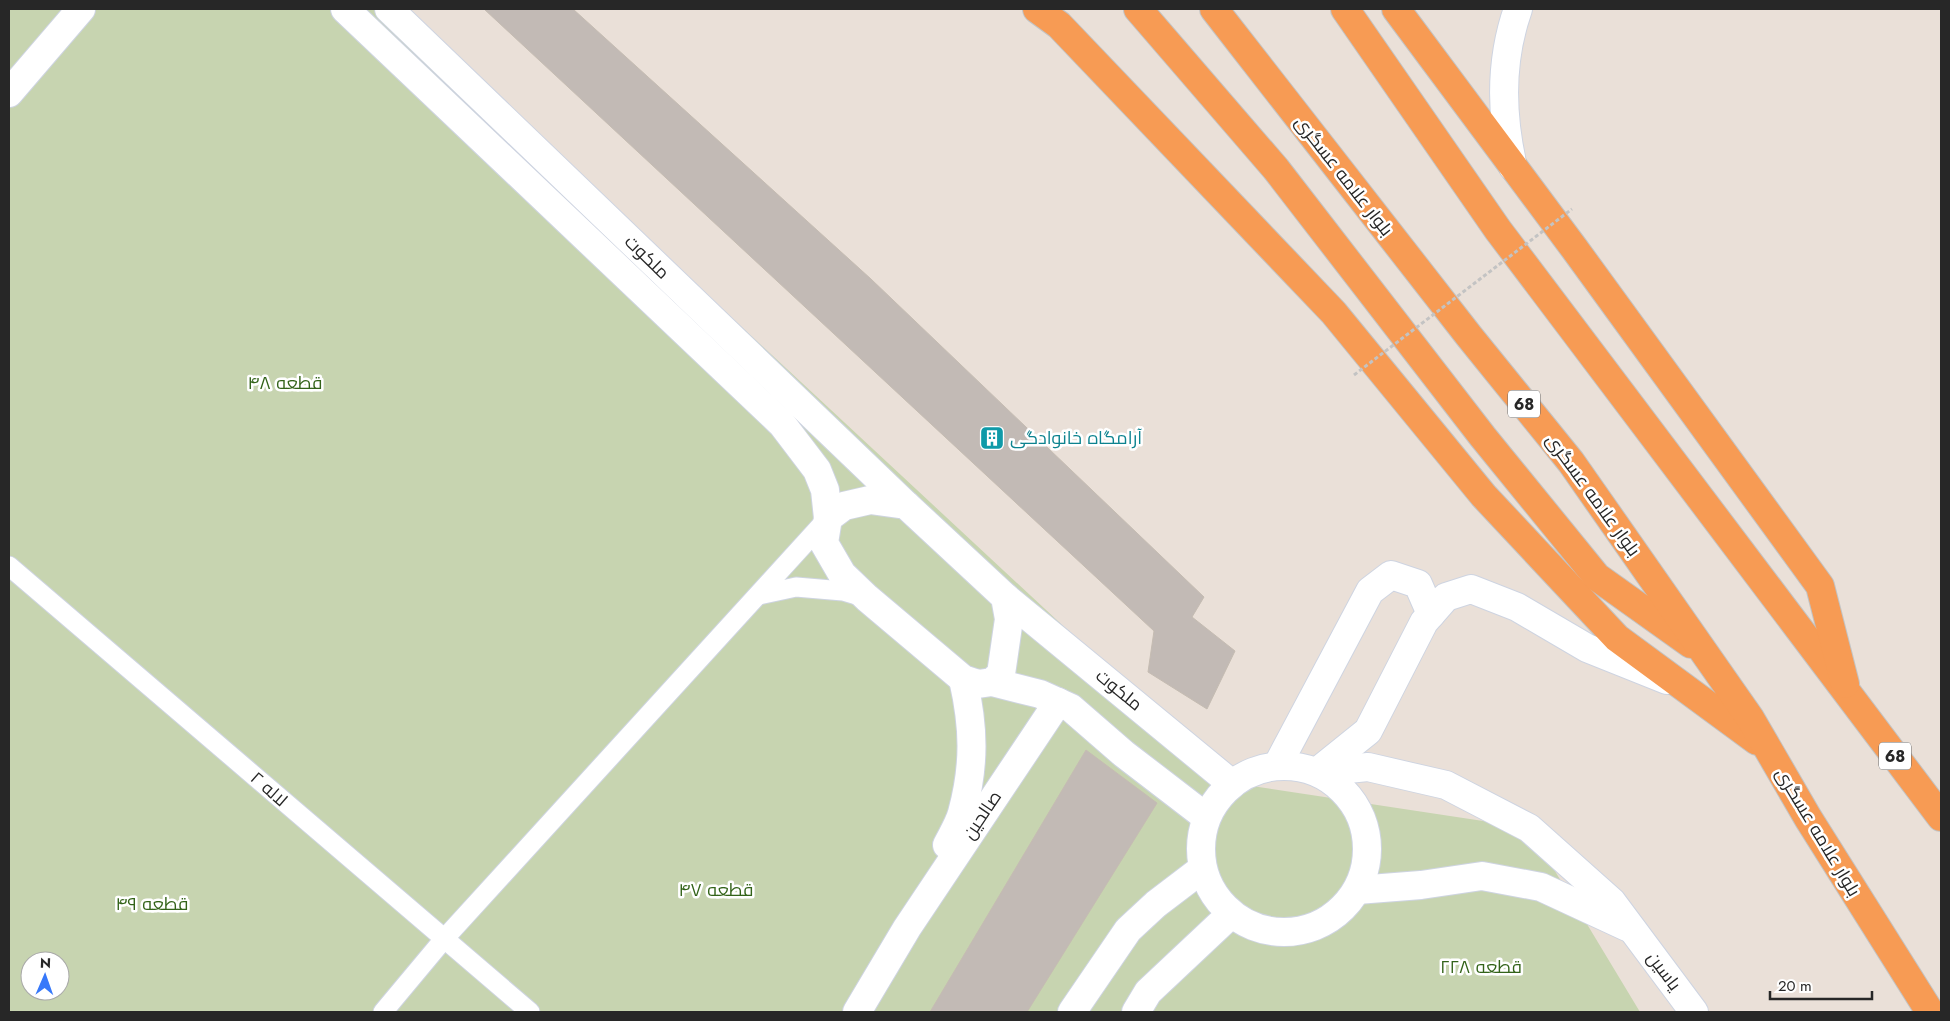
<svg xmlns="http://www.w3.org/2000/svg" width="1950" height="1021" font-family="Jost,Cairo,sans-serif">
<style>
.cemetery{fill:#c7d4b0;fill-rule:evenodd}
.building{fill:#c2bab5;stroke:#c5bcb2}
.lines{fill:none;stroke-linecap:round;stroke-linejoin:round}
.service-casing{stroke:#ced4e1;stroke-width:21}
.tertiary-casing{stroke:#ced4e1;stroke-width:30}
.trunk-casing{stroke:#c3c3c3;stroke-width:30}
.service{stroke:#fff;stroke-width:19}
.tertiary{stroke:#fff;stroke-width:28}
.trunk{stroke:#f79b54;stroke-width:28}
.path-bridge{stroke:#c3c3c3;stroke-width:3;stroke-dasharray:4 2.5;stroke-linecap:butt}
.labels{text-anchor:middle;dominant-baseline:central;stroke-width:5;stroke-linejoin:round;paint-order:stroke}
.shield{fill:#fff;stroke:#686868;stroke-width:1}
.shield-label{font-size:16px;font-weight:bold;fill:#272727}
.street-label{font-size:18px;fill:#272727;stroke:#fff}
.park-label{font-size:18px;fill:#336319;stroke:#fff}
.culture-label{font-size:18px;fill:#0d838f;stroke:#fff;text-anchor:start}
</style>
<rect width="100%" height="100%" fill="#eae0d8"/>
<!-- cemetery -->
<path class="cemetery" d="M9,9H400L1232,783L1529,828L1640,1012H9ZM30,961H60V991H30Z"/>
<!-- building -->
<g class="building">
<polygon points="484,9 573,9 871,279 1204,597 1192,617 1235,651 1207,709 1148,672 1154,631"/>
<polygon points="1086,750 1157,803 1027,1012 930,1012"/>
</g>
<g class="lines">
<defs>
<g id="service">
<polyline points="9,566 530,1012"/>
<polyline points="759,595 796,587 843,591 863,597"/>
<polyline points="383,1012 444,939 827,519"/>
</g>
<g id="tertiary">
<polyline points="345,9 782,424 817,470 825,490 828,518"/>
<polyline points="389,9 906,505"/>
<polyline points="9,93 81,9"/>
<path d="M1513,167C1501,115 1500,60 1518,9"/>
<polygon points="870,500 906,505 1005,597 1009,619 1001,674 992,682 978,684 963,679 867,598 842,574 824,543 828,518 844,506"/>
<polyline points="1005,597 1232,784"/>
<polyline points="992,682 1040,694 1071,708 1124,754 1206,817"/>
<circle cx="1284" cy="849" r="83"/>
<polyline points="1277,766 1370,591 1391,575 1418,584 1431,614"/>
<polyline points="1317,772 1368,731 1424,622 1446,597 1471,589 1517,607 1587,648 1667,680"/>
<polyline points="1317,772 1368,767 1446,785 1529,828 1612,902 1694,1012"/>
<path d="M947,845C952,835 959,824 962,813C975,765 974,727 963,679"/>
<polyline points="1357,890 1421,885 1482,876 1541,887 1627,927"/>
<polyline points="857,1012 907,928 1058,702"/>
<polyline points="1072,1012 1128,930 1156,904 1202,869"/>
<polyline points="1136,1012 1148,992 1231,914"/>
</g>
<g id="trunk">
<polyline points="1037,9 1059,25 1334,313 1484,496 1617,638 1757,741"/>
<polyline points="1138,9 1276,169 1483,437 1597,577 1691,644"/>
<polyline points="1214,9 1469,336 1571,462 1750,718 1808,818 1930,1012"/>
<polyline points="1345,9 1498,230 1941,817"/>
<polyline points="1396,9 1574,248 1820,586 1845,684"/>
</g>
</defs>
<!-- service casing -->
<use href="#service" class="service-casing"/>
<!-- tertiary casing -->
<use href="#tertiary" class="tertiary-casing"/>
<!-- trunk casing -->
<use href="#trunk" class="trunk-casing"/>
<!-- service -->
<use href="#service" class="service"/>
<!-- tertiary -->
<use href="#tertiary" class="tertiary"/>
<!-- trunk -->
<use href="#trunk" class="trunk"/>
<!-- path-bridge -->
<polyline class="path-bridge" points="1354,375 1572,209"/>
</g>
<!-- icons -->
<defs>
<symbol id="building-square" viewBox="-11 -11 22 22"><rect x="-9" y="-9" width="18" height="18" rx="4" fill="#0f9aa8" stroke="#fff"/><path d="M-4-6H4V6H1V3H-1V6H-4ZM-2.5-4.3h1.7v1.8h-1.7ZM.8-4.3h1.7v1.8H.8ZM-2.5-1h1.7V.8h-1.7ZM.8-1h1.7V.8H.8Z" fill="#fff"/></symbol>
</defs>
<g fill-rule="evenodd">
<use href="#building-square" x="978" y="424" width="28" height="28"/>
</g>
<g class="labels">
<!-- shield labels -->
<g class="shield">
<rect x="1508" y="390.5" width="32" height="27" rx="4"/>
<rect x="1879" y="742.5" width="32" height="27" rx="4"/>
</g>
<g class="shield-label">
<text x="1524" y="404">68</text>
<text x="1895" y="756">68</text>
</g>
<!-- street labels -->
<g class="street-label">
<text transform="translate(1344 176) rotate(52)">بلوار علامه عسگری</text>
<text transform="translate(647 257) rotate(44)">ملکوت</text>
<text transform="translate(1593 495) rotate(54)">بلوار علامه عسگری</text>
<text transform="translate(1119 690) rotate(39)">ملکوت</text>
<text transform="translate(269 789) rotate(41)">لاله ۲</text>
<text transform="translate(982 815) rotate(-56)">صالحین</text>
<text transform="translate(1818 832) rotate(59)">بلوار علامه عسگری</text>
<text transform="translate(1664 971) rotate(53)">یاسین</text>
</g>
<!-- park labels -->
<g class="park-label">
<text x="285" y="383">قطعه ۴۸</text>
<text x="716" y="890">قطعه ۴۷</text>
<text x="152" y="904">قطعه ۴۹</text>
<text x="1481" y="967">قطعه ۲۲۸</text>
</g>
<!-- culture labels -->
<g class="culture-label">
<text x="1010" y="438">آرامگاه خانوادگی</text>
</g>
</g>
<!-- border -->
<rect width="1950" height="1021" fill="none" stroke="#272727" stroke-width="20"/>
<!-- north arrow -->
<g transform="translate(45 976) rotate(2)"><circle r="24" fill="#ffffff" stroke="#a9a9a9"/>
<path d="M0-4L9 19L0 12L-9 19Z" fill="#3678fa"/>
<text y="-8" font-size="14" font-weight="bold" text-anchor="middle" fill="#272727">N</text>
</g>
<!-- scale -->
<path d="M1770 991v8h102v-8" fill="none" stroke="#272727" stroke-width="2.5"/>
<text x="1778" y="991" font-size="15" fill="#272727" stroke="#ffffff" stroke-width="4" paint-order="stroke">20 m</text>
</svg>
